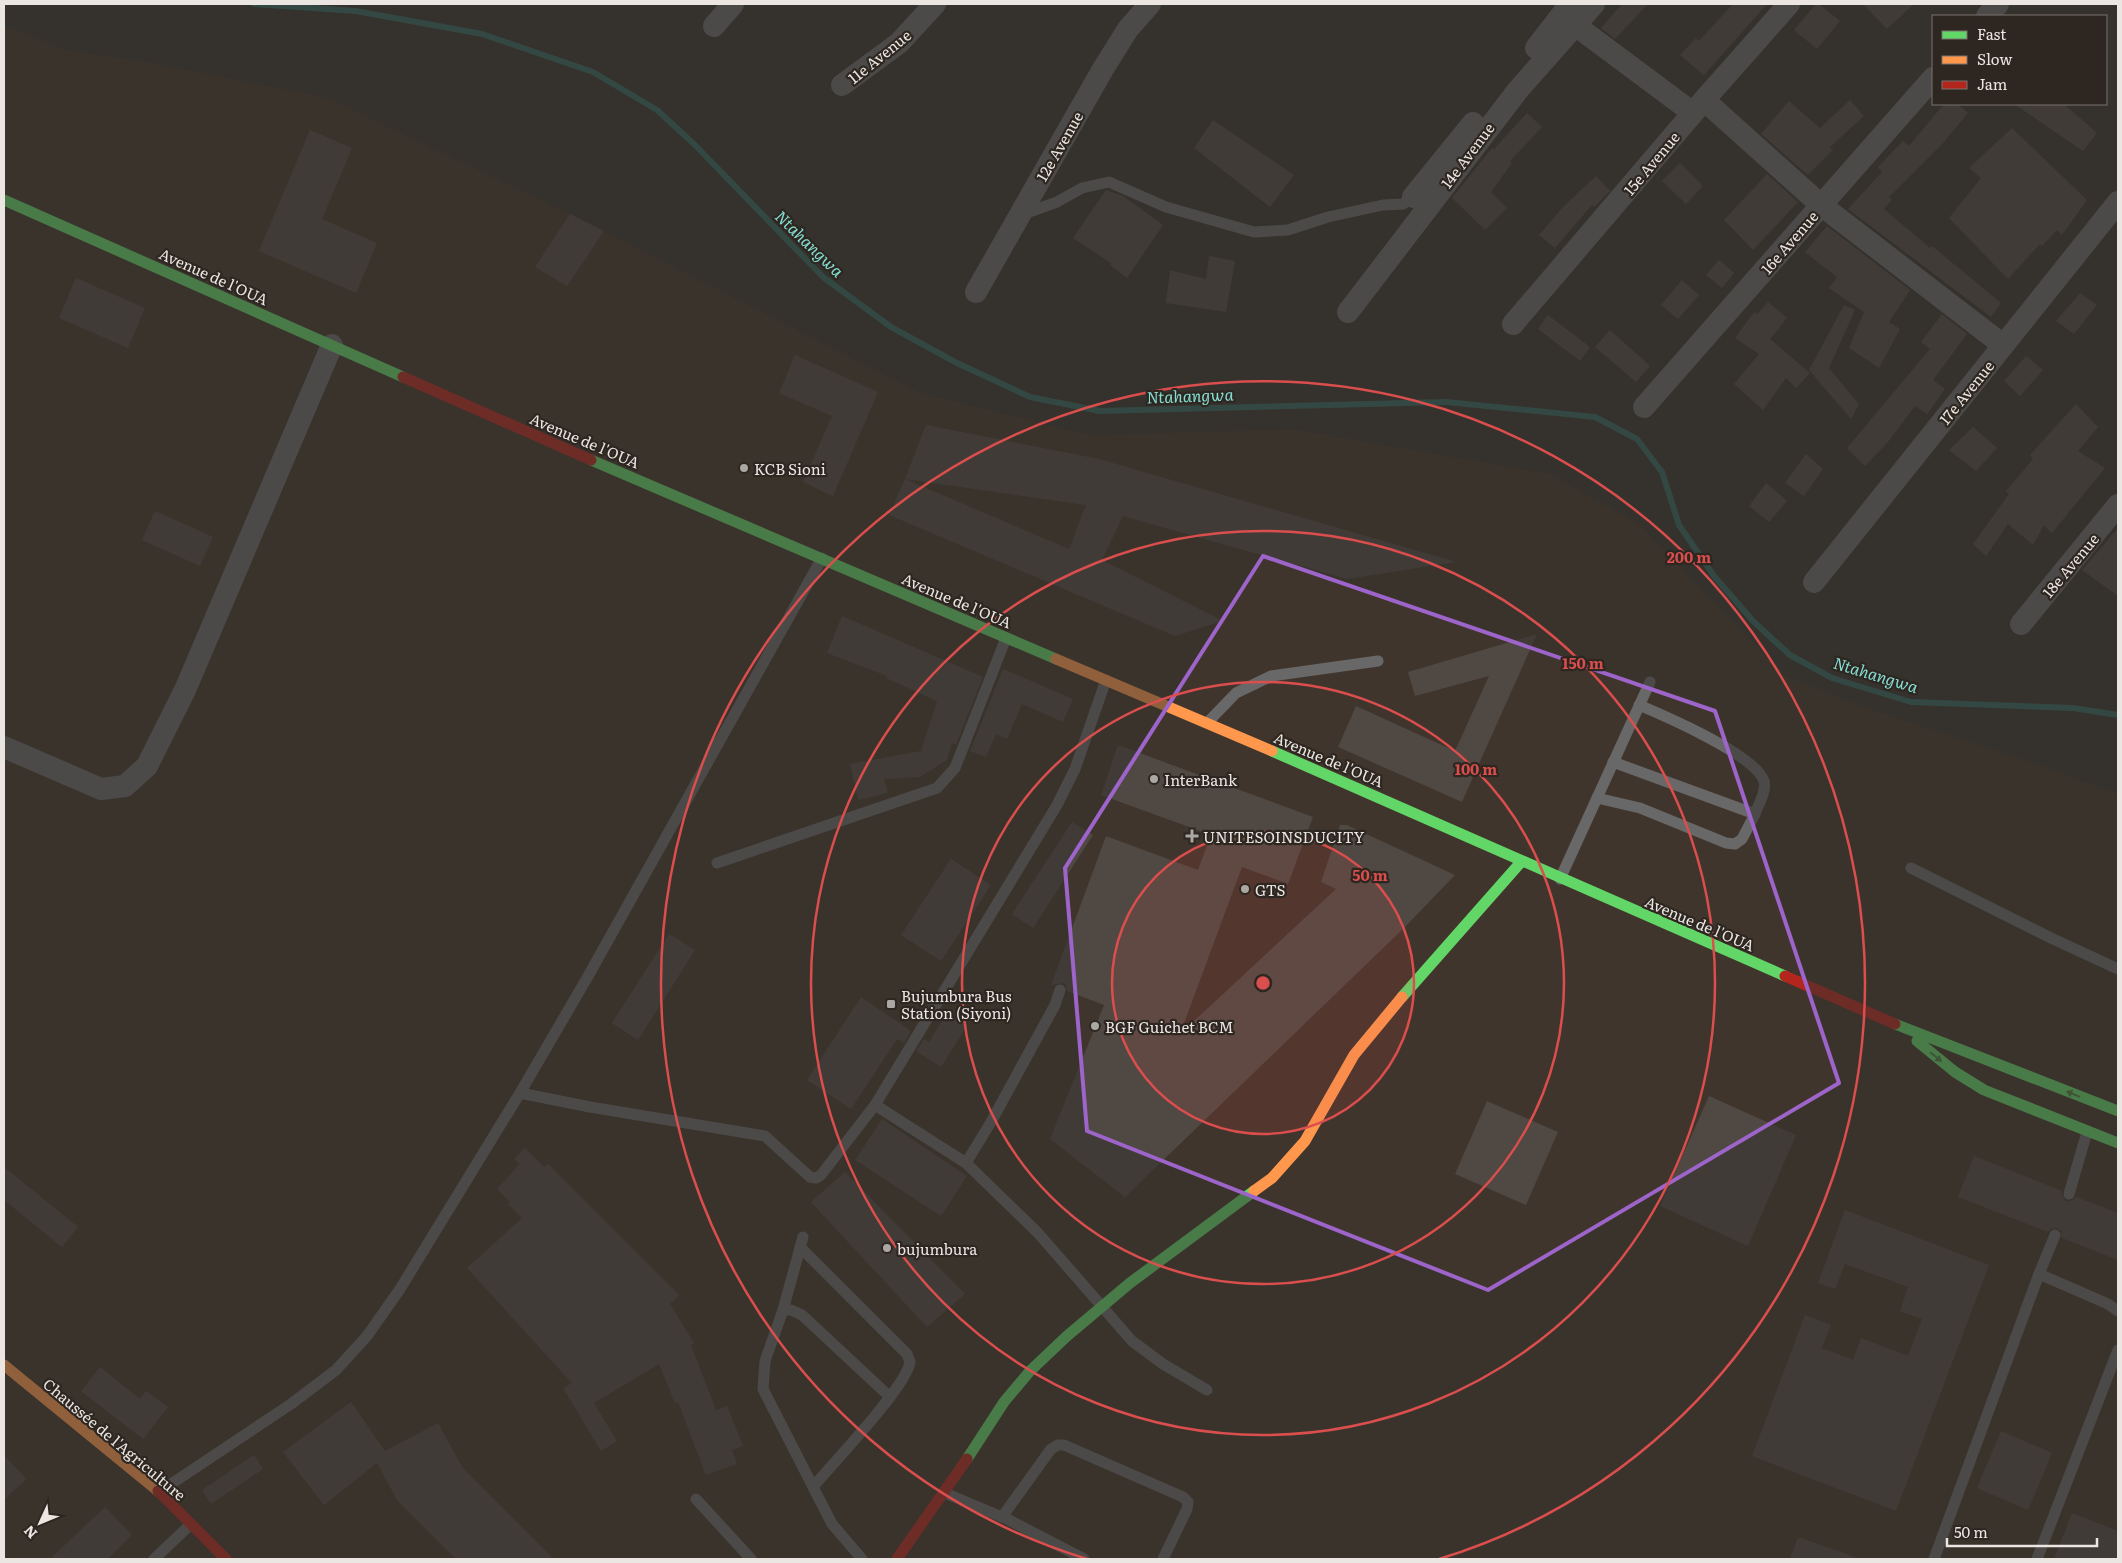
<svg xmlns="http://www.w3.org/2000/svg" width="2122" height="1563" font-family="Literata,serif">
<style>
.built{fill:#40352c}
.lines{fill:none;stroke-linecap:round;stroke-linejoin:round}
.stream{stroke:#33645d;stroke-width:6}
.building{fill:#4f4843;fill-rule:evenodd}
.lane{stroke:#696868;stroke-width:11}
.street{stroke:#696868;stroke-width:22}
.fast{stroke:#63d668;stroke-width:11}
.slow{stroke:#ff974d;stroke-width:11}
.jam{stroke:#b3261e;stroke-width:11}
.oneway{fill:#487e44}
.marked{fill:none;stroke:#9d64ca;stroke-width:4;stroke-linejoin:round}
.ring{fill:none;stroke:#da4e4d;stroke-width:2.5}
.poi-dot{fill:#aba7a3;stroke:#2e2721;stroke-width:2}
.labels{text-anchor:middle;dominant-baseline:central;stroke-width:4.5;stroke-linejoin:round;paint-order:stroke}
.street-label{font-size:15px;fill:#ebe6e2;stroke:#2e2721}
.poi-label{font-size:15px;fill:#ebe6e2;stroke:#2e2721;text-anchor:start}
.water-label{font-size:16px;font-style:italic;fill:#84ded3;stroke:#2e2721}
.centre{fill:#da4e4d;stroke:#2e2721;stroke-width:2.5}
.ring-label{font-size:15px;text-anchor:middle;font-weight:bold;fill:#da4e4d;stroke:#2e2721;stroke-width:4.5;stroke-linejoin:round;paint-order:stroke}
</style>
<rect width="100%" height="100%" fill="#35312e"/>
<!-- built -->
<polygon class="built" points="4,25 61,49 149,62 326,97 570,214 919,392 1089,435 1294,429 1550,474 1639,524 1785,676 1864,707 2037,764 2118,794 2118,1559 4,1559"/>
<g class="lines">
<!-- stream -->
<polyline class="stream" points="254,4 356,11 482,34 593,72 657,110 695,145 823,277 891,327 957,363 1030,397 1100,411 1446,402 1595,417 1637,439 1662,472 1679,525 1714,576 1753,621 1790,655 1832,678 1911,702 2073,708 2118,715"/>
</g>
<!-- building -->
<g class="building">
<polygon points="1622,4 1648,4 1615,39 1601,28"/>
<polygon points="1733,4 1767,4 1704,75 1680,55 1696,38 1699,41"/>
<polygon points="1816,4 1819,4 1840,21 1817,49 1794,30"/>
<polygon points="1863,4 1914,4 1887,29"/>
<polygon points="1850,100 1864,116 1830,147 1833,150 1808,175 1761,134 1789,101 1820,128"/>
<polygon points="1944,104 1957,104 1968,113 1944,142 1889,197 1892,200 1884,209 1930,248 1932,246 2001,303 1991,317 1848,209 1882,172 1878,167 1903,141 1909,146"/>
<polygon points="2014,104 2064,104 2097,133 2083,151"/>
<polygon points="1527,113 1542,127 1510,161 1512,163 1491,192 1507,208 1485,230 1452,198 1492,148 1494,149"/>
<polygon points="1213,120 1294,175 1270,207 1194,148"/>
<polygon points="2012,128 2087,200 2062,235 2057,230 2042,246 2040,244 2008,279 1949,218 1981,178 1969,168"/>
<polygon points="310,130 352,148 322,219 377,243 356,293 259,251"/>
<polygon points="1680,163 1703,186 1686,204 1662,181"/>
<polygon points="1767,174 1798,202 1753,250 1724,220"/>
<polygon points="1596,176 1610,191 1594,207 1592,205 1555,248 1539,235 1564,206"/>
<polygon points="1106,190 1123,196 1163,225 1127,278 1110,265 1111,263 1073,238"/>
<polygon points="570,214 604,231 567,286 535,267"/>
<polygon points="1827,226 1910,290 1889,322 1900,329 1879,368 1849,348 1864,312 1829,288 1837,277 1805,252"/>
<polygon points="1209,256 1235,261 1226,312 1166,303 1170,270 1206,279"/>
<polygon points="1719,260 1734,273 1722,288 1706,275"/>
<polygon points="76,278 145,308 128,348 59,318"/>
<polygon points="1682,280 1699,295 1678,319 1661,305"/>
<polygon points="2080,293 2097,305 2074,334 2056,321"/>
<polygon points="1768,302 1787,318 1770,339 1810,373 1796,388 1786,378 1763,410 1734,384 1759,354 1735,338 1754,312 1757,314"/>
<polygon points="1844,305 1855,310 1829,368 1859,404 1851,419 1809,370"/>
<polygon points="1942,314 1967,334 1933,380 1945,389 1927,414 1915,406 1888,442 1865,466 1847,448 1930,349 1921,342"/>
<polygon points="1548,315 1590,347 1580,361 1538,329"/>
<polygon points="1610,330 1650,366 1636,382 1595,347"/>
<polygon points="795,355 878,392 833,496 803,482 832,416 779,393"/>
<polygon points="2026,356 2043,370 2020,396 2004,381"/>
<polygon points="2076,404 2098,427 2078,451 2105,468 2052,533 2044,525 2033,545 2008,524 1986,556 1973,544 2009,494 2006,491 2033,459 2030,455"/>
<path d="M926,425L1099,459L1456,562L1347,579L1123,516L1102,560L1223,621L1175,636L889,515L905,479ZM905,479L1086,505L1069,549Z"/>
<polygon points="1973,427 1997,448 1976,471 1949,450"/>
<polygon points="1806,454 1823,469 1804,496 1785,483"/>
<polygon points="1766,483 1787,501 1769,522 1749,506"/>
<polygon points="155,511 213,537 200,566 142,540"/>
<polygon points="2118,528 2118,596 2082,570"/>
<polygon points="842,616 983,677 956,745 952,743 947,760 920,777 884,779 888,793 858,800 850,764 921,751 937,701 886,678 887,676 827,653"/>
<polygon points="1537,634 1462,802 1338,747 1356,706 1455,751 1489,676 1415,696 1408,672"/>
<polygon points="1003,669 1073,699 1063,722 1022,704 1007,739 996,734 986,757 970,751"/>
<polygon points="1118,745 1313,817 1288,884 1242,867 1180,1034 1336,889 1321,882 1340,825 1347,825 1455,875 1406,926 1125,1197 1050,1139 1104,1005 1067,991 1066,985 1063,983 1051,985 1106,836 1198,870 1211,835 1101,795"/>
<polygon points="1072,822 1093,835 1033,928 1012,914"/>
<polygon points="951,859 991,885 941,961 901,935"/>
<polygon points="669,934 695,950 638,1040 612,1023"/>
<polygon points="861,997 911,1031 904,1043 897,1039 851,1109 807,1080"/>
<polygon points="947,1013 967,1026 941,1067 916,1051 924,1039 929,1042"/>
<polygon points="1709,1096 1796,1135 1748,1246 1660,1206"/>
<polygon points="1487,1101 1558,1132 1526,1205 1455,1174"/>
<polygon points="882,1119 967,1176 941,1216 855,1160"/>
<polygon points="525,1148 544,1167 548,1164 679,1295 670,1304 694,1343 691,1345 716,1410 727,1406 743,1446 732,1450 737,1464 706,1475 678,1402 675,1403 659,1364 594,1403 617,1441 601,1451 563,1388 572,1383 467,1268 522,1218 508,1204 510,1202 497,1189 520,1164 514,1159"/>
<polygon points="1974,1156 2062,1191 2062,1196 2066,1201 2071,1201 2076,1197 2118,1213 2118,1260 2062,1238 2061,1231 2057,1228 2051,1229 2048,1232 1958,1197"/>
<polygon points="4,1167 78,1227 62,1247 4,1200"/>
<polygon points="845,1172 965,1294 927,1327 811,1202"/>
<polygon points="1845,1210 1989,1265 1896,1511 1752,1456 1805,1315 1831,1325 1822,1348 1853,1360 1861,1338 1908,1356 1922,1319 1900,1311 1908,1287 1845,1264 1835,1289 1818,1283"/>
<polygon points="100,1367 140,1399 146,1391 168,1407 143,1439 81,1391"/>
<polygon points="351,1402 385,1451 438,1423 462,1467 554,1559 456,1559 397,1500 377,1463 324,1505 283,1452"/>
<polygon points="2001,1431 2052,1453 2028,1510 1977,1488"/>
<polygon points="4,1455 26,1479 4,1500"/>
<polygon points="254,1455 263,1469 211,1504 202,1490"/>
<polygon points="105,1507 132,1535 108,1559 50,1559"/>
<polygon points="2072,1513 2118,1531 2118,1559 2054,1559"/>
<polygon points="1798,1537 1855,1557 1854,1559 1790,1559"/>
</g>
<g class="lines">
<!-- lane -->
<g class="lane">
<polyline points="1021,215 1057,202 1082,188 1109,182 1166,207 1254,232 1288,230 1328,217 1383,205 1403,204 1413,197"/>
<polyline points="1106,680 1075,769 1057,805 875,1105 966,1163 1038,1233 1132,1341 1163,1364 1207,1390"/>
<polyline points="1208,722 1236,693 1271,676 1378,661"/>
<path d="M1613,762L1755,814C1758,805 1767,791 1764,781C1755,755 1665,716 1639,705"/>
<polyline points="1597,798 1640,808 1726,843 1735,844 1742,839 1755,814"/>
<polyline points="717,863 937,788 955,768 1006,638"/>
<polyline points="1911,868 2051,938 2118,969"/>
<polyline points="1560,879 1650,682"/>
<polyline points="520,1093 590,1107 765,1136 810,1177 816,1178 821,1175 875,1105"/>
<polyline points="966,1163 991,1122 1055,1005 1060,990"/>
<polyline points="2069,1194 2087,1132"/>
<polyline points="803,1237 783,1310 765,1361 763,1389 832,1524 862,1559"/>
<path d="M800,1247L907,1354L910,1362C907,1386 833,1463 814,1486"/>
<polyline points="2039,1274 2108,1304 2118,1311"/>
<polyline points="783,1310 791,1310 802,1315 890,1397"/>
<polyline points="159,1492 291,1404 336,1370 367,1336 400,1289 520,1093 587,978 822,558"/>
<polyline points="945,1493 1009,1520 1084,1559"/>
<polyline points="696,1499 751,1559"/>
<polyline points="1002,1517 1051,1449 1058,1445 1064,1445 1183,1497 1188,1502 1187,1509 1163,1559"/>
<polyline points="154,1559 191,1524"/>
<polyline points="1934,1559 2039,1274 2055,1235"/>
<polyline points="2037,1559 2118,1350"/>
</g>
<!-- street -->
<g class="street">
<polyline points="1987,16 1998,4"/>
<polyline points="1575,25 1693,113"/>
<polyline points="714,26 733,4"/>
<polyline points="1536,48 1570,4"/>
<polyline points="842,85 899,43 935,4"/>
<polyline points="1704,100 1821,205 2003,345"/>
<polyline points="1413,197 1473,123"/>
<polyline points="976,292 1103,69 1128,29 1150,4"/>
<polyline points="1348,312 1518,90 1594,4"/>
<polyline points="1513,324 1704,100 1789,4"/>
<polyline points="1644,407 1933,78"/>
<polyline points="1814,582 2118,202"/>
<polyline points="2021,624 2118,505"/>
<polyline points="4,747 101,789 125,786 147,766 185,690 332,345"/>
</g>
<!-- fast -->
<g class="fast">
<polyline points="4,200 403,377"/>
<polyline points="591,460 1056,659"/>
<polyline points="1272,751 1785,976"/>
<polyline points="1402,997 1522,861"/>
<polyline points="1895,1024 2118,1111"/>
<polyline points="1917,1041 1955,1072 1984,1090 2118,1143"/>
<polyline points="967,1459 1004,1402 1030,1371 1067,1336 1130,1283 1254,1191"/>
</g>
<!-- slow -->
<g class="slow">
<polyline points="1056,659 1272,751"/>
<polyline points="1254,1191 1272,1178 1305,1141 1354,1055 1402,997"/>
<polyline points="4,1365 158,1491"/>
</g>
<!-- jam -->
<g class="jam">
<polyline points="403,377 591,460"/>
<polyline points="1785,976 1895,1024"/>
<polyline points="158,1491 226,1559"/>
<polyline points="897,1559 967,1459"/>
</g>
</g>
<!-- one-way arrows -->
<defs><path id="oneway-solid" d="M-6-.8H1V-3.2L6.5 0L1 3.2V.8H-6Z" transform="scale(1.25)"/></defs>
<g class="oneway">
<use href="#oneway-solid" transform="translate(1936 1057) rotate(39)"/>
<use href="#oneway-solid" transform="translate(2073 1094) rotate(-158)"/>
</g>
<!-- marked area -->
<path d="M0 0H2122V1563H0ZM1263,556L1715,711L1839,1083L1488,1290L1087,1131L1065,868Z" fill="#35312e" fill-opacity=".55" fill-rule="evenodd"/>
<path class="marked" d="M1263,556L1715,711L1839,1083L1488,1290L1087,1131L1065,868Z"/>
<!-- distance rings -->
<circle cx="1263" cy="983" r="151" fill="#da4e4d" fill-opacity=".12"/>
<g class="ring">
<circle cx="1263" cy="983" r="151"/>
<circle cx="1263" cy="983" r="301"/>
<circle cx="1263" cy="983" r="452"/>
<path d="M1087 1559A602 602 0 1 1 1439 1559"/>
</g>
<!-- markers -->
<g class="poi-dot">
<circle cx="744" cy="468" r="5"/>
<circle cx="1154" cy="779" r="5"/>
<path d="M1189.5 828.5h5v5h5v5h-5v5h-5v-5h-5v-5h5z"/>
<circle cx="1245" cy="889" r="5"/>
<rect x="886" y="999" width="10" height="10" rx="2.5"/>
<circle cx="1095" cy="1026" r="5"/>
<circle cx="887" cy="1248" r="5"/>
</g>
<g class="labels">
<!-- street labels -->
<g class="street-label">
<text transform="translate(879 56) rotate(-39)">11e Avenue</text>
<text transform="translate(1059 146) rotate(-60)">12e Avenue</text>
<text transform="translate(1467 155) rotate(-53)">14e Avenue</text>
<text transform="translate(1651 163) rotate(-50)">15e Avenue</text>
<text transform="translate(1789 242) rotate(-49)">16e Avenue</text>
<text transform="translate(214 276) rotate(24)">Avenue de l'OUA</text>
<text transform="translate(1966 392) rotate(-51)">17e Avenue</text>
<text transform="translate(585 440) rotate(23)">Avenue de l'OUA</text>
<text transform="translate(2070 565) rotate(-50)">18e Avenue</text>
<text transform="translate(957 600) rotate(23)">Avenue de l'OUA</text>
<text transform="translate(1329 759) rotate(23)">Avenue de l'OUA</text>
<text transform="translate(1700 923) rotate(23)">Avenue de l'OUA</text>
<text transform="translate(115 1439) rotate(40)">Chaussée de l'Agriculture</text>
</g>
<!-- poi labels -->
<g class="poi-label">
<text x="754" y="468">KCB Sioni</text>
<text x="1164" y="779">InterBank</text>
<text x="1203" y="836">UNITESOINSDUCITY</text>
<text x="1255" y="889">GTS</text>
<text x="901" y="995">Bujumbura Bus<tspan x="901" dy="17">Station (Siyoni)</tspan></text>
<text x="1105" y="1026">BGF Guichet BCM</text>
<text x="897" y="1248">bujumbura</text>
</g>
<!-- water labels -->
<g class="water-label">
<text transform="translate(810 243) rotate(44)">Ntahangwa</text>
<text transform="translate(1190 395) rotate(-2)">Ntahangwa</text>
<text transform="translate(1876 674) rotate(17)">Ntahangwa</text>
</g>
</g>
<circle cx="1263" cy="983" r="8" class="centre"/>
<g class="ring-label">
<text x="1689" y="563">200 m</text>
<text x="1583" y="669">150 m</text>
<text x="1476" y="775">100 m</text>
<text x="1370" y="881">50 m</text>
</g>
<!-- border -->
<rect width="2122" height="1563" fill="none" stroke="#ebe6e2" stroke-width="10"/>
<!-- legend -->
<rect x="1932" y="15" width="175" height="90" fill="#2e2721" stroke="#7a736e"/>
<rect x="1942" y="31" width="25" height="8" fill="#63d668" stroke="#7a736e"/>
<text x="1977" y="40" font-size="15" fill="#ebe6e2">Fast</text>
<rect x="1942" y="56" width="25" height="8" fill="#ff974d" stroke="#7a736e"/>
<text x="1977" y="65" font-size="15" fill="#ebe6e2">Slow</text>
<rect x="1942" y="81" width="25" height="8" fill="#b3261e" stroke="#7a736e"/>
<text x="1977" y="90" font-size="15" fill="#ebe6e2">Jam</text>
<!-- north arrow -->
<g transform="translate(40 1523) rotate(226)" stroke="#2e2721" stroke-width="4" paint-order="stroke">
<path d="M0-4L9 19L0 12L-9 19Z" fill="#ebe6e2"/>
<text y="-8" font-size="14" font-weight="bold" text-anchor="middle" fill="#ebe6e2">N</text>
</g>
<!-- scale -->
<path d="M1947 1538v8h150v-8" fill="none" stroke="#ebe6e2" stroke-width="2.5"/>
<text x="1954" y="1538" font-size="15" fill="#ebe6e2" stroke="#2e2721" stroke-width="4" paint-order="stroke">50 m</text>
</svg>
